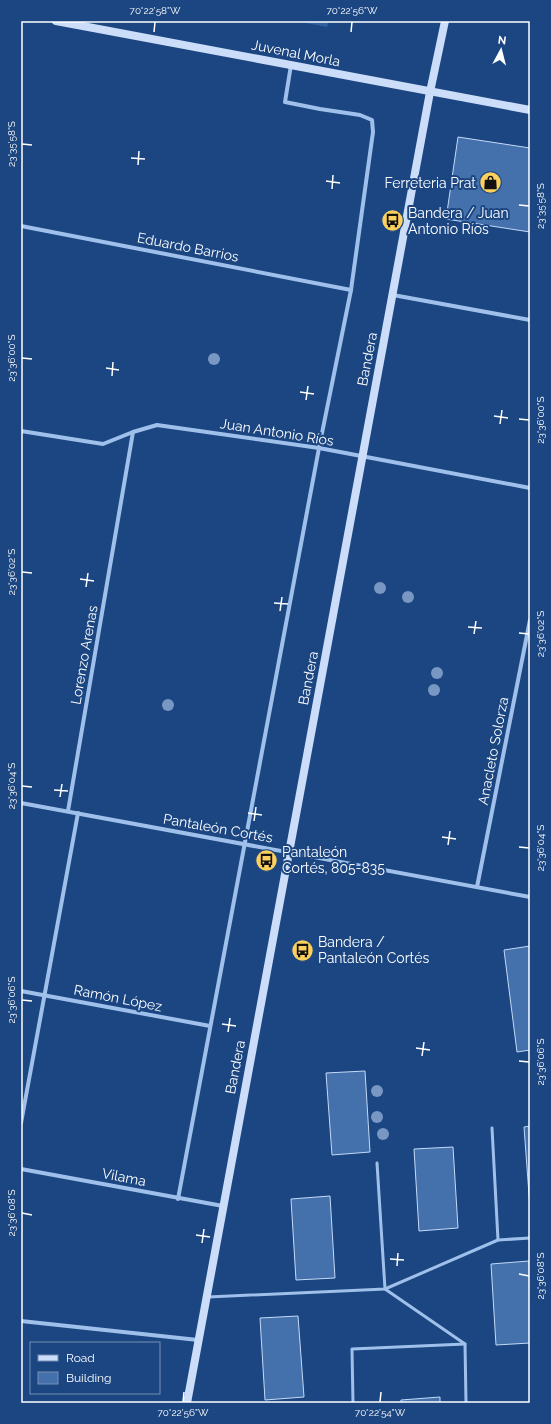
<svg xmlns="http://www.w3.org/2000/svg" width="551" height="1424" font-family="Raleway,sans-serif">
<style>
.green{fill:#2e5fa0}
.building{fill:#4470ab;stroke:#c4daf8}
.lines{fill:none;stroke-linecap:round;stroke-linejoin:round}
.lane{stroke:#9fc0ea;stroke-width:3}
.street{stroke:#9fc0ea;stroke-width:4}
.secondary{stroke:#cbddf8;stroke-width:8}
.tree{fill:#7897c3}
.ticks{fill:none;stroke:#fff;stroke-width:1.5}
.labels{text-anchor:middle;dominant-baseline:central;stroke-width:4;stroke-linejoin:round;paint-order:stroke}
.street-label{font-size:14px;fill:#fff;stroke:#1b4682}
.poi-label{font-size:14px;fill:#fff;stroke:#1b4682;text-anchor:start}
.neatline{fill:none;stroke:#fff;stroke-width:1.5}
.ticks-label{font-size:10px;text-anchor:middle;fill:#fff}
</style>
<rect width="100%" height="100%" fill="#1b4682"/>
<!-- green -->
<polygon class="green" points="296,21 329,21 327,27"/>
<!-- building -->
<g class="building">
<polygon points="458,137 530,148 530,232 446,219"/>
<polygon points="530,946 530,1050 517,1052 504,950"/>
<polygon points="365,1071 370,1152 332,1155 326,1073"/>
<polygon points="530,1126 530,1208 524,1127"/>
<polygon points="453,1147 458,1228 419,1231 414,1149"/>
<polygon points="330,1196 335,1278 296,1280 291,1199"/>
<polygon points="529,1261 530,1343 496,1345 491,1264"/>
<polygon points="298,1316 304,1397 265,1400 260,1318"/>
<polygon points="440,1397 440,1403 401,1403 401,1400"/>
</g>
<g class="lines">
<!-- lane -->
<g class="lane">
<polyline points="492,1128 498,1240"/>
<polyline points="377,1163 385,1289 465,1344 466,1403"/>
<polyline points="208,1297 385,1289 498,1240 530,1238"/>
<polyline points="353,1403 352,1349 465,1344"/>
</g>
<!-- street -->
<g class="street">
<polyline points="21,226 351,290"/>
<polyline points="393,295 530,320"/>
<polyline points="21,431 103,444 133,432 157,425 319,448 530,488"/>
<polyline points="21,803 530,897"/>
<polyline points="68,811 133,432"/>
<polyline points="477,887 530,620"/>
<polyline points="21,991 210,1026"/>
<polyline points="21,1123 78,813"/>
<polyline points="21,1169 223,1206"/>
<polyline points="178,1199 319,448 351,290 373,132 372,120 360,115 320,109 285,102 291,65"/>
<polyline points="21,1321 198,1340"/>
</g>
<!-- secondary -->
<g class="secondary">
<polyline points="56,21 530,110"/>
<polyline points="187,1403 430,92 445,21"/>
</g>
</g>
<!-- trees -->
<g class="tree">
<circle cx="214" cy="359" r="6"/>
<circle cx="380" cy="588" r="6"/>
<circle cx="408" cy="597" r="6"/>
<circle cx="437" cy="673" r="6"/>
<circle cx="434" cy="690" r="6"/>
<circle cx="168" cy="705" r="6"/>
<circle cx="377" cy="1091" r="6"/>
<circle cx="377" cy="1117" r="6"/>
<circle cx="383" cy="1134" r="6"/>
</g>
<!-- ticks -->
<path class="ticks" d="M154,32L155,22M351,32L352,22M22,144L32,145M131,158L145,159M138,165L139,151M326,181L340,183M332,189L333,175M519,205L529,206M22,358L32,359M106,368L119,370M112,376L113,362M300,392L314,394M306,400L308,386M494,416L508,418M519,419L529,420M500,424L502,410M22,572L32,573M80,579L94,581M86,587L88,573M274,603L288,604M280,611L282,597M468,627L482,628M519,633L529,634M474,634L476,621M22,786L32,787M54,790L68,791M60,797L62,784M248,813L262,815M254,821L256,807M442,837L456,839M448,845L450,831M519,847L529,848M22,1000L32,1001M222,1024L236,1026M228,1032L230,1018M416,1048L430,1050M422,1056L424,1042M519,1061L529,1062M22,1213L32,1215M196,1235L210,1237M202,1243L204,1229M390,1259L404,1260M397,1266L398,1253M519,1274L529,1276M183,1402L184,1392M380,1402L381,1392"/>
<!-- icons -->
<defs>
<symbol id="shop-disc" viewBox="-11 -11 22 22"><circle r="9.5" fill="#fcd05c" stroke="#1b4682"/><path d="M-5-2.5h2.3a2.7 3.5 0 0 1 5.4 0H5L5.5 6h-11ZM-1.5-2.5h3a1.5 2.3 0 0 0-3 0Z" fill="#111"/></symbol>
<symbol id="bus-disc" viewBox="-11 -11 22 22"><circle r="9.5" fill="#fcd05c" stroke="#1b4682"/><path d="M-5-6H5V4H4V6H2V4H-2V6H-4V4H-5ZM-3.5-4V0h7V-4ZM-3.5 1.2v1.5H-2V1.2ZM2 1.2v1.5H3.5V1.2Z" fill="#111"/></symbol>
</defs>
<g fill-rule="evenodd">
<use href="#shop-disc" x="478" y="170" width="25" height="25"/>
<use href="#bus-disc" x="380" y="208" width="25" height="25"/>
<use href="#bus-disc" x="254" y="848" width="25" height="25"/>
<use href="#bus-disc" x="290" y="938" width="25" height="25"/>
</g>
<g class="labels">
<!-- street labels -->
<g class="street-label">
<text transform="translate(296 53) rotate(11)">Juvenal Morla</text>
<text transform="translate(188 247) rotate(11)">Eduardo Barrios</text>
<text transform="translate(367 359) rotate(-79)">Bandera</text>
<text transform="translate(277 432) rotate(9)">Juan Antonio Ríos</text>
<text transform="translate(84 655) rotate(-80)">Lorenzo Arenas</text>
<text transform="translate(308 678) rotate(-79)">Bandera</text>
<text transform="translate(493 751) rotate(-79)">Anacleto Solorza</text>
<text transform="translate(218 828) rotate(10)">Pantaleón Cortés</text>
<text transform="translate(118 998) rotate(11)">Ramón López</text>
<text transform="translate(235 1067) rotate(-79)">Bandera</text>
<text transform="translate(124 1177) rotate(11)">Vilama</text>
</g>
<!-- poi labels -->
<g class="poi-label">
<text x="476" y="183" text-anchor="end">Ferreteria Prat</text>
<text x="408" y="213">Bandera / Juan<tspan x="408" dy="16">Antonio Ríos</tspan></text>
<text x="282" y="852">Pantaleón<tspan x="282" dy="16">Cortés, 805-835</tspan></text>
<text x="318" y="942">Bandera /<tspan x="318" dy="16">Pantaleón Cortés</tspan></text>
</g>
</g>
<!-- border -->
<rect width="551" height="1424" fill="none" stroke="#1b4682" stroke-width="44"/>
<!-- legend -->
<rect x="30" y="1342" width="130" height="52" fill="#1b4682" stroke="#7690b4"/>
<rect x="38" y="1355" width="20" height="6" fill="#cbddf8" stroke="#7690b4"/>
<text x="66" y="1362" font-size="12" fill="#ffffff">Road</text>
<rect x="38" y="1372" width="20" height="12" fill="#4470ab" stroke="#7690b4"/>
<text x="66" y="1382" font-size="12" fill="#ffffff">Building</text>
<!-- north arrow -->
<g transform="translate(501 50) rotate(7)" stroke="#1b4682" stroke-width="3" paint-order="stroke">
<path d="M0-3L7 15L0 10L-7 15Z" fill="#ffffff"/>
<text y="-6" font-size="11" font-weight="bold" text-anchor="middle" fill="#ffffff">N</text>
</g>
<rect x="22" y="22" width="507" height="1380" class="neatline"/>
<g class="ticks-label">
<text x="155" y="14">70°22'58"W</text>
<text x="352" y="14">70°22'56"W</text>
<text transform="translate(11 144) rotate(-90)" y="4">23°35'58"S</text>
<text transform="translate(540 206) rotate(-90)" y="4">23°35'58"S</text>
<text transform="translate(11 358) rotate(-90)" y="4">23°36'00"S</text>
<text transform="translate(540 420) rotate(-90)" y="4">23°36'00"S</text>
<text transform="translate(11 572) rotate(-90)" y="4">23°36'02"S</text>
<text transform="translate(540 634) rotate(-90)" y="4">23°36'02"S</text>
<text transform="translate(11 786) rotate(-90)" y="4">23°36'04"S</text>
<text transform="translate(540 848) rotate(-90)" y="4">23°36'04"S</text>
<text transform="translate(11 1000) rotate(-90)" y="4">23°36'06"S</text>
<text transform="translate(540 1062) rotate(-90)" y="4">23°36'06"S</text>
<text transform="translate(11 1213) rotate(-90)" y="4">23°36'08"S</text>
<text transform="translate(540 1276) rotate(-90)" y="4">23°36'08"S</text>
<text x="183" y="1416">70°22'56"W</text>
<text x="380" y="1416">70°22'54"W</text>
</g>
</svg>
